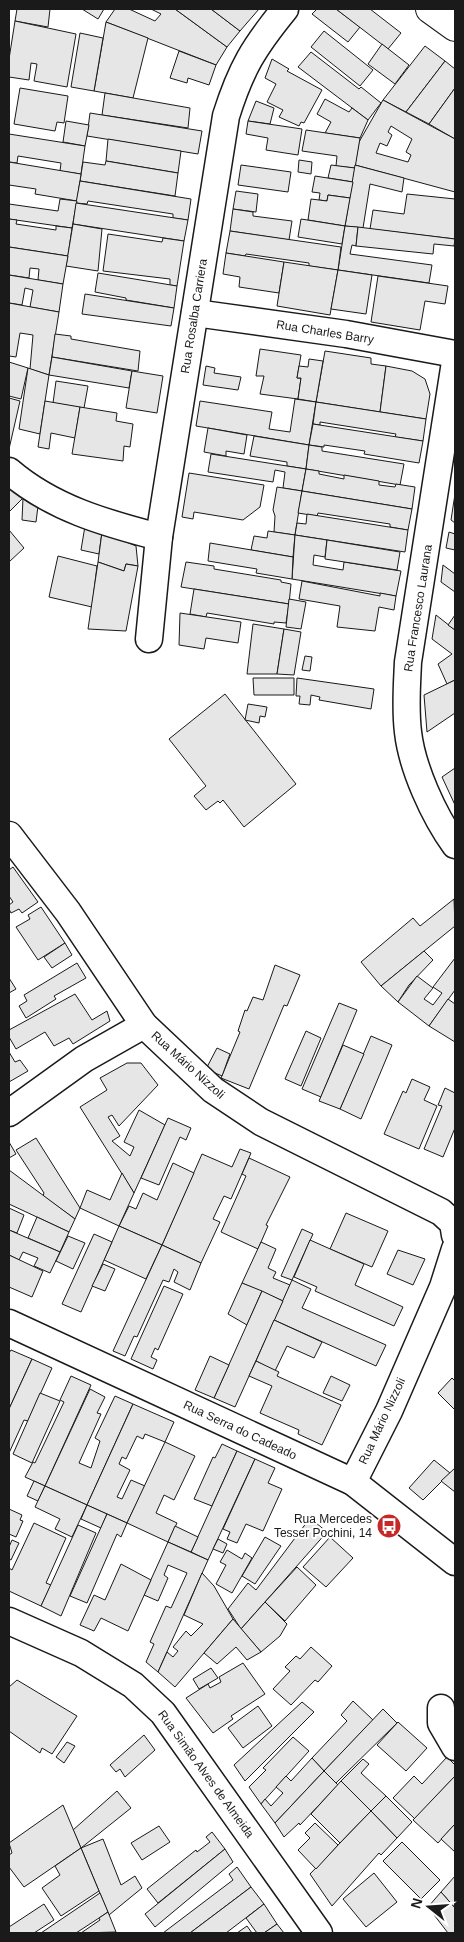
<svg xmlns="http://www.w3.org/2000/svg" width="464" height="1942" font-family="Helvetica,sans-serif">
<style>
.building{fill:#e6e6e6;stroke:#1a1a1a;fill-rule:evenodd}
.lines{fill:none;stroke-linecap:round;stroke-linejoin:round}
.minor-casing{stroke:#1a1a1a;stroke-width:29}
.tertiary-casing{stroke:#1a1a1a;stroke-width:30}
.minor{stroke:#fff;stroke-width:26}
.tertiary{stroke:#fff;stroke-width:28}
.labels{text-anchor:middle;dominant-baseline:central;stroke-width:4;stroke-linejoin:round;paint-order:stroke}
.street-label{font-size:12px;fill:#1a1a1a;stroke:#fff}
.poi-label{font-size:12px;fill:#1a1a1a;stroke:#fff;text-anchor:end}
</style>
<rect width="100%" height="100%" fill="#fff"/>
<!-- building -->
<g class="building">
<polygon points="17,9 50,9 48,27 15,21"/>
<polygon points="82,9 104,9 98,19"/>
<polygon points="115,9 129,9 155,21 161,14 151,9 175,9 227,47 216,65 106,22"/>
<polygon points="175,9 211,9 240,31 227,47"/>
<polygon points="211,9 259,9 240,31"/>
<polygon points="317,9 336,9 360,27 348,42 312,14"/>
<polygon points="336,9 370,9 401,33 388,49"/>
<polygon points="15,21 76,34 67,87 34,81 37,64 31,63 29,80 9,77 9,59"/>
<polygon points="106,22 148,38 133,98 94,91"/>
<polygon points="324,31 373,70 360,86 311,47"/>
<polygon points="80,33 103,38 94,91 71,87"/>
<polygon points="382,44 409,65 395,84 368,64"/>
<polygon points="425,46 445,61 406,112 383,100"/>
<polygon points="179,51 216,65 209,85 188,78 187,83 170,78"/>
<polygon points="311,52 359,89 361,87 381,103 368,120 298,67"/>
<polygon points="272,59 289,69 287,71 322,90 304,123 301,122 299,126 279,117 283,110 267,102 276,84 265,78"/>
<polygon points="445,61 455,69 455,88 429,124 406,112"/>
<polygon points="20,88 68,96 64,123 57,122 55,131 14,124"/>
<polygon points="455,88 455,139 429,124"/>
<polygon points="105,93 190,108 188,128 102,115"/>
<polygon points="325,99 349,112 352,108 368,120 360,138 325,133 331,122 317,114"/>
<path d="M383,100L455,139V192L355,165L359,142ZM391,126L412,139L406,152L411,155L408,162L376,153L380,143L387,146L392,135L388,132Z"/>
<polygon points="256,101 274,108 270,124 248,121"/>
<polygon points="90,113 202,131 198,154 87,136"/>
<polygon points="66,121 89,125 85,146 63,142"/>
<polygon points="248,121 302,129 298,155 266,150 268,138 246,134"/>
<polygon points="306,130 360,138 355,168 336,166 337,156 302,151"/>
<polygon points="9,134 85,146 81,174 60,171 61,163 18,156 17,163 9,162"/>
<polygon points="108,139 181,151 178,173 106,161"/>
<polygon points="299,160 312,162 311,174 298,172"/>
<polygon points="106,161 178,173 175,196 80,181 83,162 105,165"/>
<polygon points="9,162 81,174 77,201 35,194 36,189 9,185"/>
<polygon points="241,165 291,172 288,192 238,185"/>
<polygon points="331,165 355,168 353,182 328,178"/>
<polygon points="355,165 404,178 402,192 370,184 363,228 345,226"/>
<polygon points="315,176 353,182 350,198 328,195 327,201 319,200 320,193 312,192"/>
<polygon points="80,181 191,199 188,220 173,218 173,214 88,201 87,204 76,203"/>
<polygon points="236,191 258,194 256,212 233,209"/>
<polygon points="407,194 455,199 455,239 370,229 373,210 404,214"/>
<polygon points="328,195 350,198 345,226 308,220 311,199 327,201"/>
<polygon points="60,199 77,201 72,228 9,219 9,204 58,211"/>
<polygon points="76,203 188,220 184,241 73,224"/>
<polygon points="233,209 253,212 253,216 292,221 289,240 230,231"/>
<polygon points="9,219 17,220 16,224 56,230 56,226 72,228 68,256 9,247"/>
<polygon points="301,219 345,226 342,244 298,237"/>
<polygon points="73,224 102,229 98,271 66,266"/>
<polygon points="345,226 358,227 356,246 352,245 350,254 432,265 429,283 338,270"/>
<polygon points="358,227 455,239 454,246 434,244 433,254 356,246"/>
<polygon points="230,231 341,247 338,270 309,266 309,263 246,254 245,256 226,253"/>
<polygon points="108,234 162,242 163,238 184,241 177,286 170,285 170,279 103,271"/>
<polygon points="9,247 68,256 63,284 38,280 39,269 30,268 29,278 9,275"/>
<polygon points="226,253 284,262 279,293 239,287 240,277 223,274"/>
<polygon points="284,262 338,270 330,315 277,306"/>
<polygon points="338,270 372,275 366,314 331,309"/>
<polygon points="98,273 177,286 174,308 126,300 126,298 95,292"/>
<polygon points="9,275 63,284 59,312 30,307 33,290 25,288 22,305 9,303"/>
<polygon points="378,276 448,286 445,304 425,301 420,330 371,322"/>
<polygon points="85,294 174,308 171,326 82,314"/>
<polygon points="9,303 59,312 49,375 30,369 33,335 20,333 16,357 9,356"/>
<polygon points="55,334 71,336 71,339 140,351 138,371 52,357"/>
<polygon points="260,349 301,355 297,378 301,378 298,399 260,394 264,376 256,376"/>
<polygon points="325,351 371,358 371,364 386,366 380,412 316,402"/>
<polygon points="52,357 132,371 129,388 49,375"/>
<polygon points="309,359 323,361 316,402 298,399 301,378 297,378 299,366 308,367"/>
<polygon points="9,362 28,368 21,399 9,396"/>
<polygon points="206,366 215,368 214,373 241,377 238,390 203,385"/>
<polygon points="386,366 412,371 425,379 430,394 426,419 380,412"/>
<polygon points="28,368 49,375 40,434 19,429"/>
<polygon points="132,371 163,376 157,413 126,408"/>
<polygon points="56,381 88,386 84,408 53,403"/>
<polygon points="9,398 20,401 9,449"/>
<polygon points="295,399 316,402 309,445 196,426 200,401 272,412 269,429 290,432"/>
<polygon points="45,401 80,407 75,438 51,433 49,449 38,447"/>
<polygon points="316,402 426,419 423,441 395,437 396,434 320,422 320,425 313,424"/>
<polygon points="80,407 117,413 116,421 133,424 130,447 124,446 123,461 72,454"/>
<polygon points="313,424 423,441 419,463 364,454 365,451 324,445 324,447 309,445"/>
<polygon points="208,428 247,435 244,454 226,451 226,456 204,452"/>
<polygon points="254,436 309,445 306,469 287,466 287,462 250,456"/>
<polygon points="309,445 322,447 322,451 404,464 400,485 306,469"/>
<polygon points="211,454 306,469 302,491 283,488 285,472 275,470 273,482 208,472"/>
<polygon points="306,469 319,471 319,474 344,479 344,475 379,481 379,485 395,487 396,484 415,487 412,509 302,491"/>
<polygon points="189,473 264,485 260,507 243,520 194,512 193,519 182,517"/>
<polygon points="9,486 38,506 36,522 22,520 23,498 9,512"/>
<polygon points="277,487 302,491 295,535 274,532 275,516 273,510"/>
<polygon points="302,491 412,509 408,530 390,527 390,524 318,513 317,516 298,513"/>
<polygon points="455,494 455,523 451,520"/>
<polygon points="307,514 408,530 405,552 295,535 297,523 306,524"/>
<polygon points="85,526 102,532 99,554 81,550"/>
<polygon points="9,530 24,548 9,562"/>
<polygon points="268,531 295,535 293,557 251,550 254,536 267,538"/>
<polygon points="102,532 136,546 138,566 126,564 124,571 98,562"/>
<polygon points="449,532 455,534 455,550 446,548"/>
<polygon points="295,535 327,540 325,557 314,555 313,565 343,570 344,562 401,571 396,596 292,579"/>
<polygon points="327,540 400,552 397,570 325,559"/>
<polygon points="210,543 293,557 292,579 256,573 257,569 208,561"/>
<polygon points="58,556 97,566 92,607 49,597"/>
<polygon points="98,562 124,571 126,564 138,566 126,631 88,629"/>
<polygon points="186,562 214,566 214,569 281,580 281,582 291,584 289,604 181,587"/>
<polygon points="443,565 455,574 455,592 441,582"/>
<polygon points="302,581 380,596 380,593 396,596 394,610 379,607 375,631 337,627 340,606 299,599"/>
<polygon points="194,589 289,604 286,623 274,622 274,624 207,613 206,617 190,614"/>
<polygon points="289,599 306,602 301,629 286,627"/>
<polygon points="180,613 241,622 238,643 206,638 204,649 179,645"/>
<polygon points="436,615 455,630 455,680 447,684 438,664 452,654 432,639"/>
<polygon points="455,615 455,630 448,625"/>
<polygon points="253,624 284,629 277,674 247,674"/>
<polygon points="284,629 301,632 294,675 277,674"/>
<polygon points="305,656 312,657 310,671 302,670"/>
<polygon points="253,678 294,678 294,695 254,695"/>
<polygon points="297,678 374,689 371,709 319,700 320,697 311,695 310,705 299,704 300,696 296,696"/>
<polygon points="455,680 455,713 427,732 424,695"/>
<polygon points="225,694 296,784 244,827 223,800 220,803 218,801 206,810 194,796 206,786 169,739"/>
<polygon points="248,704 267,707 265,717 260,716 259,723 245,720"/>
<polygon points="455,768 455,805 442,777"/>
<polygon points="13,867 38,902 22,913 19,909 11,913 9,909 9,905 13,902 9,896 9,870"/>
<polygon points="454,899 455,926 381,986 361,962 413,918 420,926"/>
<polygon points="41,907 65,943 38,960 16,927 30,919 28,915"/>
<polygon points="65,943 72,955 52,968 44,957"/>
<polygon points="424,951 433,960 409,985 398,1002 381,986"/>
<polygon points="455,958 455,990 429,1026 398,1002 417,976 433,988 424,999 433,1005 442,993 433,987"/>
<polygon points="77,963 86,978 54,996 56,999 26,1018 19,1006 27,1001 24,995"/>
<polygon points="275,965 300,975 287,1006 284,1005 249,1089 221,1078 240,1032 238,1031 245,1010 247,1011 253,997 263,1000"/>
<polygon points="9,978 16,989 9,993"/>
<polygon points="75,994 92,1020 107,1011 110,1021 73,1044 69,1038 54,1046 45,1032 16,1049 9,1037 9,1030"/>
<polygon points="448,999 455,1004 455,1042 429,1026"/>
<polygon points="339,1003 357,1010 321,1097 302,1089"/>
<polygon points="306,1031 321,1038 301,1086 285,1079"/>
<polygon points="371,1036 392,1045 361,1119 340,1109"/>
<polygon points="343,1045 364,1054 340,1109 319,1101"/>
<polygon points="217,1048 230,1054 222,1076 206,1069"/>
<polygon points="9,1052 15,1062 20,1060 28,1071 9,1082"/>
<polygon points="127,1063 141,1063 158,1085 119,1126 112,1115 108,1117 120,1136 112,1141 130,1156 134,1147 124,1142 139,1110 165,1125 134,1193 80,1107 107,1090 100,1078"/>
<polygon points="412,1079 430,1087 424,1100 437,1106 419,1149 384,1134 403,1091 406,1093"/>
<polygon points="445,1088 455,1093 455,1128 443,1157 424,1149 442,1106 438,1105"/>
<polygon points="168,1118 191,1128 186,1140 180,1137 159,1185 141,1178"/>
<polygon points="36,1138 80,1208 75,1219 43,1196 44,1193 16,1150"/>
<polygon points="9,1142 16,1154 9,1158"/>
<polygon points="240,1149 251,1153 231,1199 224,1196 213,1219 220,1222 201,1263 162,1245 202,1154 232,1167"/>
<polygon points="249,1158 290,1177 266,1225 268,1226 258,1249 221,1232 246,1176 242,1174"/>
<polygon points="173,1163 194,1173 162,1245 119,1226 129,1206 136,1209 143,1193 157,1200"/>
<polygon points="9,1170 75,1219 69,1232 9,1204"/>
<polygon points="122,1173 134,1193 119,1226 80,1208 87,1190 110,1200"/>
<polygon points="9,1208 24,1215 17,1233 9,1230"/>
<polygon points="346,1213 388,1231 372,1267 330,1249"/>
<polygon points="37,1217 69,1232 60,1252 28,1238"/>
<polygon points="119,1226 162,1245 146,1279 104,1260"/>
<polygon points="302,1229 313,1234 292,1280 281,1276"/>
<polygon points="9,1230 60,1252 50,1273 34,1266 38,1258 23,1252 19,1260 9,1255"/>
<polygon points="94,1234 112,1242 81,1312 62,1304"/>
<polygon points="68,1236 85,1243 73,1269 56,1261"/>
<polygon points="310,1240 364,1264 355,1285 403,1307 394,1326 315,1291 317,1287 294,1277"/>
<polygon points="261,1242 276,1249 268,1268 276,1272 273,1278 290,1285 283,1301 242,1283"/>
<polygon points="162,1245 201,1263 190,1290 174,1282 178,1272 174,1269 169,1282 163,1280 137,1337 134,1336 125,1356 113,1351"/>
<polygon points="398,1250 425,1259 413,1285 387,1274"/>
<polygon points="9,1255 43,1271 32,1297 9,1287"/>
<polygon points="103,1264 115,1269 105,1291 92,1286"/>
<polygon points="292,1280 311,1289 302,1308 386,1345 376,1366 274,1320"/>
<polygon points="242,1283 262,1291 247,1325 228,1314"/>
<polygon points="164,1286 183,1294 158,1350 155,1348 151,1357 157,1360 153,1369 131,1359"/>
<polygon points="262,1291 283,1301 235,1407 214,1398"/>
<polygon points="274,1320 322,1342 314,1358 287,1346 275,1371 256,1361"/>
<polygon points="11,1350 32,1359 9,1409 9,1353"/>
<polygon points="210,1356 229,1365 214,1398 195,1390"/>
<polygon points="32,1359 52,1368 28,1421 24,1420 9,1453 9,1409"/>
<polygon points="256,1361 279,1372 277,1376 341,1405 322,1445 298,1434 299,1430 260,1413 272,1386 249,1376"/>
<polygon points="71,1376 91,1385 45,1486 25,1477 33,1462 35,1463 64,1402 60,1400"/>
<polygon points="331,1376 350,1385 342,1401 323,1393"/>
<polygon points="452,1378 455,1381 455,1410 438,1393"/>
<polygon points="90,1389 105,1397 97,1413 101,1414 79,1463 91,1468 100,1441 95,1438 115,1396 133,1404 87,1505 45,1486"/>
<polygon points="40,1393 60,1401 32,1463 13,1454"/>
<polygon points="133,1404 174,1422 165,1442 145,1434 143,1439 137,1436 126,1459 122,1457 119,1464 130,1470 117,1497 122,1499 131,1480 145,1486 127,1523 87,1505"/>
<polygon points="165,1442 195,1456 174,1500 164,1495 156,1513 177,1523 168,1542 127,1523"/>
<polygon points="222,1444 237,1451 212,1506 194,1499 213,1457 215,1458"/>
<polygon points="237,1451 255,1459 208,1560 191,1552"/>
<polygon points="255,1459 275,1468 268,1483 282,1489 263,1531 246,1524 237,1543 227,1539 230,1532 223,1529"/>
<polygon points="434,1460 450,1473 423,1500 409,1488"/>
<polygon points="455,1468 455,1492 441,1481"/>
<polygon points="34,1481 45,1486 38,1501 27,1496"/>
<polygon points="45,1486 87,1505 72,1537 55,1529 60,1519 35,1507"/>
<polygon points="87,1505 107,1514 101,1528 81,1519"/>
<polygon points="9,1509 22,1515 20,1520 23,1521 16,1537 9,1534"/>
<polygon points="107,1514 127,1523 121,1537 117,1534 87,1603 70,1596"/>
<polygon points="310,1518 327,1532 241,1629 228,1609 248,1583 256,1590"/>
<polygon points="34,1523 66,1538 46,1583 51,1585 41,1606 9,1591 9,1568 12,1570"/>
<polygon points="78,1525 96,1533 61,1616 41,1606"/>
<polygon points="175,1526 198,1537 191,1552 168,1542"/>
<polygon points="265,1537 281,1546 255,1584 242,1576"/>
<polygon points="330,1537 353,1558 326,1587 303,1567"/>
<polygon points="218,1539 227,1544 223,1553 213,1549"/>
<polygon points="12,1540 19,1543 11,1560 9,1559 9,1547"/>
<polygon points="168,1542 208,1560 158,1672 146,1662 154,1644 150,1642 166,1606 171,1608 187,1573 168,1565 164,1575 168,1578 158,1601 144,1595"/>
<polygon points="227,1550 242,1559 245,1553 252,1558 232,1593 216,1584 226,1565 220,1562"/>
<polygon points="121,1564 151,1580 128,1631 101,1618 94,1631 80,1625 94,1595 105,1600"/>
<polygon points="297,1567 316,1585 285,1621 265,1602"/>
<polygon points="202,1573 214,1586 233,1619 175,1687 158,1672 167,1652 173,1657 178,1651 173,1647 186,1631 191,1636 203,1624 184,1615"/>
<polygon points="265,1602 287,1624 280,1636 261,1652 241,1629"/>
<polygon points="233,1619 261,1652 247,1660 236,1647 217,1664 204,1653"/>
<polygon points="311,1647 332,1666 318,1682 315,1680 291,1705 273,1689 290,1671 285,1667 296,1656 300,1659"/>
<polygon points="243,1663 265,1694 231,1716 233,1719 213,1733 186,1698 208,1684 210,1688 221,1682 219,1677"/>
<polygon points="211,1668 218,1678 199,1689 193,1679"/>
<polygon points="17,1680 77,1716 52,1754 42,1748 40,1753 9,1731 9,1687"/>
<polygon points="353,1701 373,1720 324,1771 312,1758 347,1721 341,1715"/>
<polygon points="302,1702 314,1712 245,1781 234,1765"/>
<polygon points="258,1706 272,1726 243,1748 228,1728"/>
<polygon points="383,1709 397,1723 336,1783 324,1771"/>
<polygon points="398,1722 427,1748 406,1771 377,1745"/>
<polygon points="144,1735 155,1750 125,1777 120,1769 116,1772 110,1765"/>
<polygon points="293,1737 309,1751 261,1804 249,1787 266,1770 263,1768"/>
<polygon points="67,1742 75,1746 64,1763 56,1757"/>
<polygon points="447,1757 455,1765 455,1776 415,1819 393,1798 414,1776 422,1784"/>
<polygon points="312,1758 324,1771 275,1823 261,1804 265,1799 271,1806 283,1793 276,1787 286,1776 291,1781"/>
<polygon points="363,1759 369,1764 361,1773 386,1796 371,1811 341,1781"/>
<polygon points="324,1771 338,1785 300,1825 299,1823 284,1837 275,1823"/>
<polygon points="455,1776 455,1824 438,1843 413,1820"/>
<polygon points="341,1781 371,1811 340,1843 311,1814"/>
<polygon points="117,1791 131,1808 81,1848 73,1830"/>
<polygon points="386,1796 412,1822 397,1838 371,1811"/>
<polygon points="63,1805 81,1848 24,1887 9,1867 9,1855 12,1853 9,1843"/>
<polygon points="371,1811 397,1838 381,1855 379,1853 332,1906 310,1874"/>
<polygon points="315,1823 338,1845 316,1869 298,1850 310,1838 305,1833"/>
<polygon points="455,1824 455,1852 441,1839"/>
<polygon points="159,1826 170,1842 142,1860 131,1843"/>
<polygon points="212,1832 225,1849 158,1903 147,1889 196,1850 197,1852 210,1842 206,1837"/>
<polygon points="103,1839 121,1885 135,1876 142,1888 109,1915 81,1848"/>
<polygon points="402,1842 440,1880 421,1899 383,1861"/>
<polygon points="81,1848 99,1891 61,1916 42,1888 60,1875 55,1866"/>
<polygon points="225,1849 233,1862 155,1927 145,1914"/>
<polygon points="237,1867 251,1887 190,1933 163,1933 233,1880 229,1874"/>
<polygon points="374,1873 397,1902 366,1927 343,1899"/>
<polygon points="455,1876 455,1908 441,1892"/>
<polygon points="251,1887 264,1904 226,1933 190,1933"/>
<polygon points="441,1892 455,1908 455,1933 448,1933 428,1907"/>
<polygon points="100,1893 108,1912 99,1918 76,1933 41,1933"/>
<polygon points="44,1904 54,1920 34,1933 9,1933 9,1927"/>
<polygon points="264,1904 277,1924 264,1933 257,1933 246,1918"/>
<polygon points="108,1912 116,1932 81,1933 100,1920 99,1918"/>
<polygon points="277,1924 284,1933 264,1933"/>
<polygon points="247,1926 252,1933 237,1933"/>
</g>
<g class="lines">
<defs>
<g id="minor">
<polyline points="195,313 346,334 455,354"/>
<path d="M455,362L408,662C407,685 405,708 408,732C412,768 434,816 455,845"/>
<path d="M9,471C52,508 105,523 159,537"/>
<path d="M149,639L159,537L226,116C241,68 254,47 285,9"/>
<polyline points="9,835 68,912 144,1025 213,1090 261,1122 441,1212 453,1223 455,1235"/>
<polyline points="9,1113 84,1059 144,1025"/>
<polyline points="9,1323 353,1482 455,1562"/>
<polyline points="353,1482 389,1411 443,1287 455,1249"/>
<polyline points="9,1621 81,1653 133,1685 163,1713 319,1933"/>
<polyline points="441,1708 441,1723 455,1747"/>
</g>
<polyline id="tertiary" points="430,9 455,27"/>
</defs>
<!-- minor casing -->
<use href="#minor" class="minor-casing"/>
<!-- tertiary casing -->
<use href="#tertiary" class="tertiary-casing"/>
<!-- minor -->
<use href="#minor" class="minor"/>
<!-- tertiary -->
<use href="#tertiary" class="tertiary"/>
</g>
<!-- icons -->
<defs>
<symbol id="bus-disc" viewBox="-11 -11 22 22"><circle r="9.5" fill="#c62828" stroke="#fff"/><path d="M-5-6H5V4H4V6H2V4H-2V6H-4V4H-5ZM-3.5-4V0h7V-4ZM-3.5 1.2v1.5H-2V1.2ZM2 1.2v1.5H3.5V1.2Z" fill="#fff"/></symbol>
</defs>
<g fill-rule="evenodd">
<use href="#bus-disc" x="375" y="1512" width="28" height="28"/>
</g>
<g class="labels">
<!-- street labels -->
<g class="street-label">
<text transform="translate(194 316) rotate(-81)">Rua Rosalba Carriera</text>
<text transform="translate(325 332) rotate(9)">Rua Charles Barry</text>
<text transform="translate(418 608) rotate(-81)">Rua Francesco Laurana</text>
<text transform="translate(188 1065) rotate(42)">Rua Mário Nizzoli</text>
<text transform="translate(382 1421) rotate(-65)">Rua Mário Nizzoli</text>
<text transform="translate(240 1430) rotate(25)">Rua Serra do Cadeado</text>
<text transform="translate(206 1774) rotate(54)">Rua Simão Alves de Almeida</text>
</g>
<!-- poi labels -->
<g class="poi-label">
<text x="372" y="1519">Rua Mercedes<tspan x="372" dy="14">Tesser Pochini, 14</tspan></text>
</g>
</g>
<!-- border -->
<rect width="464" height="1942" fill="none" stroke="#1a1a1a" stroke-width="20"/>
<!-- north arrow -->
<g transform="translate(429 1907) rotate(287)" stroke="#ffffff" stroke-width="4" paint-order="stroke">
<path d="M0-4L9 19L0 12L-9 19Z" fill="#1a1a1a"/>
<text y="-8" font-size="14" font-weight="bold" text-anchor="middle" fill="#1a1a1a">N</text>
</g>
</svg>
